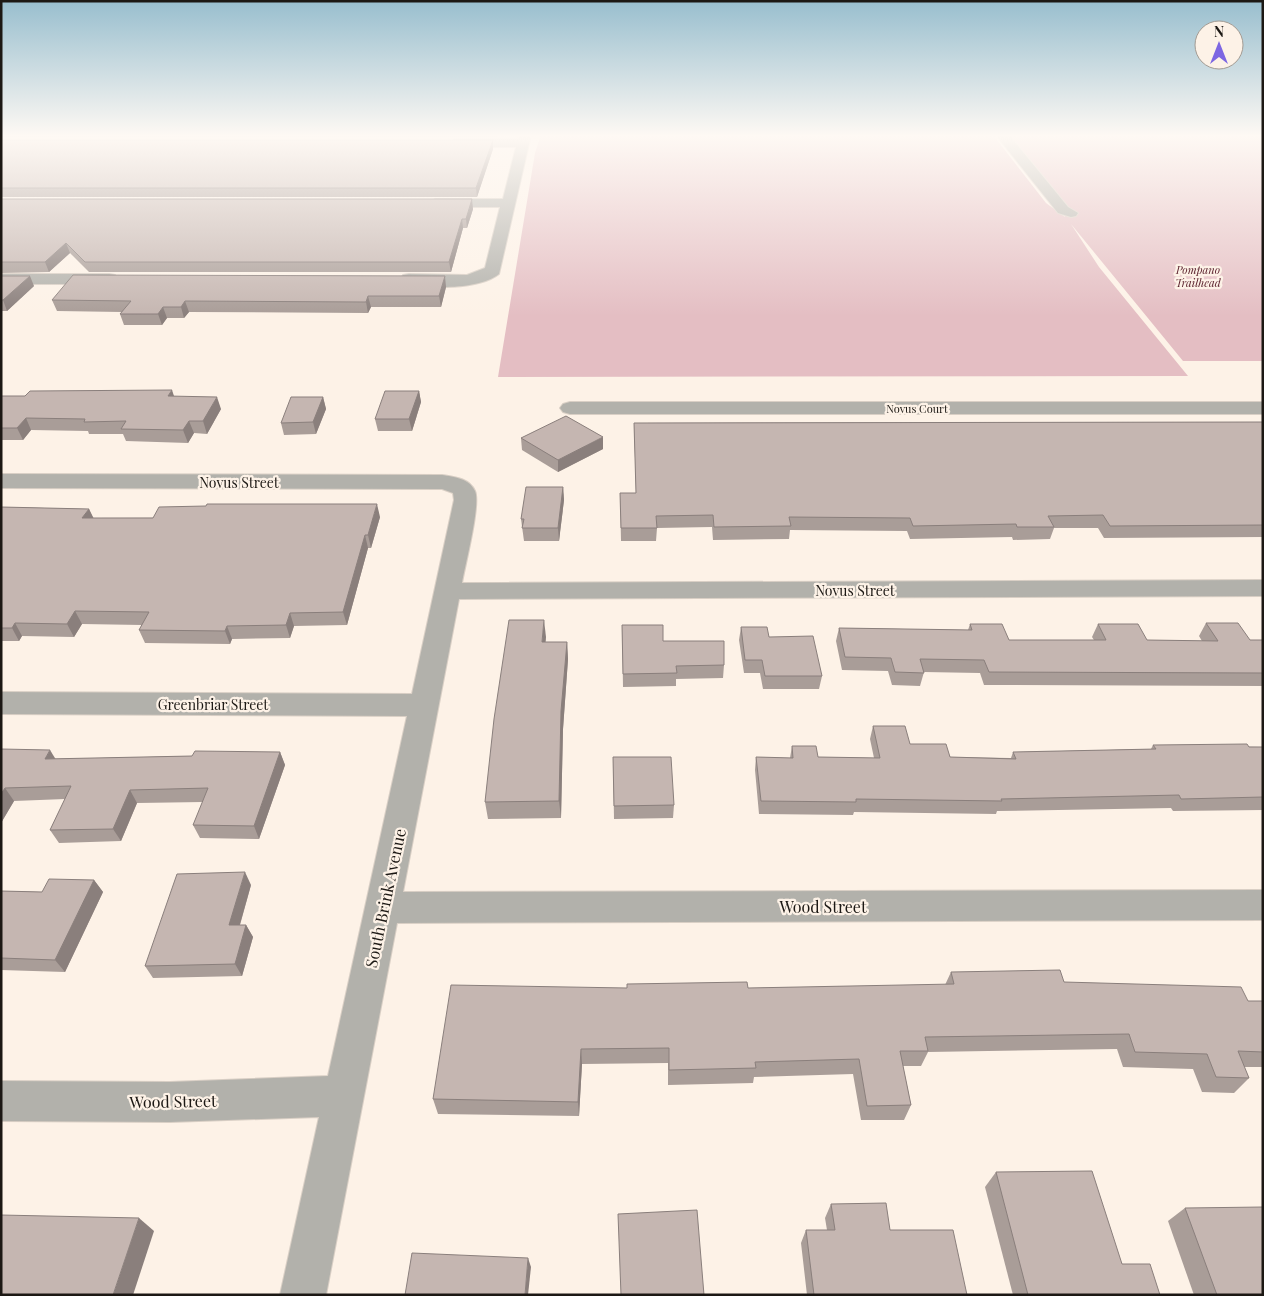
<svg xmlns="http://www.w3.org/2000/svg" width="1264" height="1296" font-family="'Playfair Display',serif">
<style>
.green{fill:#e4bec3}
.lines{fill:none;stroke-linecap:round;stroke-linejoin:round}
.minor-casing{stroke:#d9cfc5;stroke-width:2}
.minor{fill:#b2b1ab;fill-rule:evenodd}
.wall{fill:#a99d98}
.shaded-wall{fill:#8a7f7c}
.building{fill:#c5b6b1;stroke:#8a7f7c}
.labels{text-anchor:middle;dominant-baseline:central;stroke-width:4.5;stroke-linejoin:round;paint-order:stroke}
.far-park-label{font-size:11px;font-style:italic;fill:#5c232e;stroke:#fdf2e7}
.far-street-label{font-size:11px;fill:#1c1814;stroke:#fdf2e7}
.street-label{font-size:14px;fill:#1c1814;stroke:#fdf2e7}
.near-street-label{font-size:16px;fill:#1c1814;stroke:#fdf2e7}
</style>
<rect width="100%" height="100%" fill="#fdf2e7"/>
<!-- green -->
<polygon class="green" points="541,135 993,135 1046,203 1065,217 1062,210 1002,135 1263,135 1263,361 1183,361 1071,224 1099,267 1188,376 498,377 535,153"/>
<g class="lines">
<defs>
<g id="minor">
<path d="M519,135H531L499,274C479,290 428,289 403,283L401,279L403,275L409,274L467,275L485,268L500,207H435L428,203L435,199H503L516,147H455L449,143L455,139H518Z"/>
<polygon points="996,135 1009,135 1068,207 1078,213 1076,216 1071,217 1058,213"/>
<polygon points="1,274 109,274 115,275 117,279 115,283 109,284 1,284"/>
<polygon points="570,402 1263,402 1263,414 570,414 563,412 560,408 563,404"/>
<path d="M1,474L442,475C454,477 469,478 475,491C481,504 465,565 462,583L1263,580V596L459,599L403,892L1263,890V920L397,923L326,1295H280L319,1117L170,1122L1,1121V1081L170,1082L328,1076L407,716L1,714V692L412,694L454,500L453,493L442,489L1,488Z"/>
</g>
</defs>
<!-- minor casing -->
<use href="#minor" class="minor-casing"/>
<!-- minor -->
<use href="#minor" class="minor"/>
</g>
<!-- wall -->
<g class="wall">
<polygon points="1,135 498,135 497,137 1,137"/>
<polygon points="1,140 493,140 493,149 477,197 1,197"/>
<polygon points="1,199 473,209 467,228 463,228 451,272 89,272 70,253 49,272 1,273"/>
<polygon points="1,276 34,286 7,311 1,311"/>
<polygon points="446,287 441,307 371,307 368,313 189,312 184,318 167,318 162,325 124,325 120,314 122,312 57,311 52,300"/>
<polygon points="419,391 421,402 412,431 378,431 375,419"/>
<polygon points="1,396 174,396 221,409 207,434 194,433 188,443 126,441 123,434 89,434 88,431 31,430 23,440 1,440"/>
<polygon points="323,397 326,409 316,434 284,435 281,423"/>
<polygon points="1263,422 1263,537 1104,538 1098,528 1054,528 1050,539 1013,540 1012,537 910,539 907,531 790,530 789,539 713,540 712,527 657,528 656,541 621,541 620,493 636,493 634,423"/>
<polygon points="521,438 603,449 558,472 522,450"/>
<polygon points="563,487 564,500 559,541 524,541 521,519"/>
<polygon points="1,507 89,509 93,518 380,517 371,548 368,548 347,625 294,626 290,638 232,639 230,644 145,643 139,630 142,625 82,624 74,637 22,636 19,641 1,641"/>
<polygon points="1206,623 1250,640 1263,640 1263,686 984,685 980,673 924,672 920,686 892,685 888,671 842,670 836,641 839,628 968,630 970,624 1009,640 1094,640 1092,637 1098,624 1147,640 1202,641 1199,636"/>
<polygon points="622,625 724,665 723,678 676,679 676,686 623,687"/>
<polygon points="741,627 769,637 822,676 819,689 763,689 760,673 744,673 739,640"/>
<polygon points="546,637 545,642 567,642 568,659 563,729 561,818 488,819 485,802"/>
<polygon points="873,726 910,744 950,757 1011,758 1013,752 1151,749 1153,745 1263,747 1263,810 1173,811 1171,808 997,811 996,814 854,812 853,815 759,814 755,770 756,757 790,758 792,746 818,757 874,758 870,739"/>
<polygon points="1,749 56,759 192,756 280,752 285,765 259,839 200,838 193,825 203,802 137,803 121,841 59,843 50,830 65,799 14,801 1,823"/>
<polygon points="613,757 674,805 673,818 614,819"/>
<polygon points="94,880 103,892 65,972 1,970 1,891 42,892"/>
<polygon points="251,885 240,925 246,925 253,937 242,976 153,978 145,966"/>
<polygon points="951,972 1064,982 1248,1001 1263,1001 1263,1067 1244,1067 1249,1078 1234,1093 1202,1092 1193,1069 1123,1067 1117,1049 928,1052 921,1066 903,1066 911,1105 904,1120 861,1120 853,1074 754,1077 753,1083 668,1085 668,1063 582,1064 579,1116 438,1114 433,1099 627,988 748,988 945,985"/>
<polygon points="996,1172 1122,1264 1160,1295 1013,1295 985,1187"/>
<polygon points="831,1204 890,1230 967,1295 807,1295 801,1243 806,1230 827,1230 825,1218"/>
<polygon points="1185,1208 1263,1295 1194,1295 1168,1221"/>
</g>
<!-- shaded-wall -->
<g class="shaded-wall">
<polygon points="493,140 493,149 477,197 476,188"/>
<polygon points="472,199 473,209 467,228 466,219"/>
<polygon points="462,219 463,228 451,272 449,262"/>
<polygon points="66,243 70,253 49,272 45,262"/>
<polygon points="30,276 34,286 7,311 3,300"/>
<polygon points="445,276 446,287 441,307 439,296"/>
<polygon points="368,296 371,307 368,313 366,302"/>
<polygon points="185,301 189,312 184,318 181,307"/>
<polygon points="163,307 167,318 162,325 158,314"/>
<polygon points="172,390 176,402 168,396"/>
<polygon points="419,391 421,402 412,431 409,419"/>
<polygon points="217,397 221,409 207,434 203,421"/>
<polygon points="323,397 326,409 316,434 313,422"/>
<polygon points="26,418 31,430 23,440 17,428"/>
<polygon points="189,421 194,433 188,443 183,430"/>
<polygon points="603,437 603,449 558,472 558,460"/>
<polygon points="563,487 564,500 559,541 558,528"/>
<polygon points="377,504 380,517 371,548 368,535"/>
<polygon points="89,509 95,521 82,518"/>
<polygon points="365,535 368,548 347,625 343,612"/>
<polygon points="75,611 82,624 74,637 67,624"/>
<polygon points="290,613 294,626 290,638 286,625"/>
<polygon points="544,620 546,637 544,659 542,642"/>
<polygon points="15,623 22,636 19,641 12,628"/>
<polygon points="227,626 232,639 230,644 225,631"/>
<polygon points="567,642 568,659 563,729 561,818 559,801 561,711"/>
<polygon points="50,750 58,763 45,759"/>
<polygon points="280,752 285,765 259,839 254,826"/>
<polygon points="5,788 14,801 1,823 1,794"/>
<polygon points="130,790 137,803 121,841 113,829"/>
<polygon points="245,872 251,885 236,938 229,925"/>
<polygon points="94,880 103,892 65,972 55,960"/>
<polygon points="246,925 253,937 242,976 235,964"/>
<polygon points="581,1049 582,1064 579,1116 578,1102"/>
<polygon points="139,1218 154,1231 133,1295 113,1295"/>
<polygon points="528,1258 531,1267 528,1295 525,1295"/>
</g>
<!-- building -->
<g class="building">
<polygon points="1,140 493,140 476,188 1,188"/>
<polygon points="1,199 472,199 466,219 462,219 449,262 85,262 66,243 45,262 1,262"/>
<polygon points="73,275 445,276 439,296 368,296 366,302 185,301 181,307 163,307 158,314 120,314 131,301 52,300"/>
<polygon points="1,276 30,276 3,300 1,300"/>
<polygon points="172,390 168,396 217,397 203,421 189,421 183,430 121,429 126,421 84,422 85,419 26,418 17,428 1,428 1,396 25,396 30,391"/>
<polygon points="385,391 419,391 409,419 375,419"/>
<polygon points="291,397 323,397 313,422 281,423"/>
<polygon points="566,416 603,437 558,460 521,438"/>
<polygon points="1263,422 1263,525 1110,526 1103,515 1048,516 1054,527 1017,527 1016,524 913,526 910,518 789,517 791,526 714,527 713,515 656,516 657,528 621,528 620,493 636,493 634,423"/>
<polygon points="526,487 563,487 558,528 522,528 524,519 521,519"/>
<polygon points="207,504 377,504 368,535 365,535 343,612 290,613 286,625 227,626 225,631 139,630 149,612 75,611 67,624 15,623 12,628 1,628 1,507 89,509 82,518 153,518 159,507 206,506"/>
<polygon points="509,620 544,620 542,642 567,642 561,711 559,801 485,802 494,719"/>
<polygon points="1206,623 1238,623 1250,640 1263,640 1263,673 989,672 984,660 920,659 924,673 895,672 891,658 845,657 839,628 972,630 970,624 1002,624 1009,640 1106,640 1098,624 1138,624 1147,640 1218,641"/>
<polygon points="622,625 663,625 663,641 724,641 724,665 676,666 677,673 623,674"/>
<polygon points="741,627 767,627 769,637 813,636 822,676 765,676 762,660 745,660"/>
<polygon points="873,726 905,726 910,744 946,744 950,757 1016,759 1013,752 1156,749 1153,745 1247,744 1249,747 1263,747 1263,797 1181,799 1179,795 1001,799 1002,801 856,799 856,802 761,801 756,757 793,758 792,746 816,746 818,757 880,758"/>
<polygon points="1,749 50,750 45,759 192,756 195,751 280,752 254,826 193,825 208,788 130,790 113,829 50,830 71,786 5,788 1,794"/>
<polygon points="613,757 671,757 674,805 614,806"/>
<polygon points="245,872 229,925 246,925 235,964 145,966 177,874"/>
<polygon points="49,879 94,880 55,960 1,958 1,891 42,892"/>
<polygon points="1060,970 1064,982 1241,987 1248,1001 1263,1001 1263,1052 1238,1051 1249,1078 1216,1077 1207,1054 1135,1052 1129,1034 925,1037 928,1051 900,1051 911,1105 867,1106 859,1059 755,1062 756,1068 669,1070 669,1048 581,1049 578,1102 433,1099 451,985 627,988 627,984 747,982 748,988 954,984 951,972"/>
<polygon points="1092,1171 1122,1264 1150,1264 1160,1295 1028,1295 996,1172"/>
<polygon points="886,1203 890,1230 953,1230 967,1295 814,1295 806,1230 835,1230 831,1204"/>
<polygon points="1263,1207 1263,1295 1217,1295 1185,1208"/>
<polygon points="697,1210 704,1295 621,1295 618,1214"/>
<polygon points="1,1215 139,1218 113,1295 1,1295"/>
<polygon points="412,1253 528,1258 525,1295 405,1295"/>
</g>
<!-- sky -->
<linearGradient id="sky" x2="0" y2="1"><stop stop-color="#98bece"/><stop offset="0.43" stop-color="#fef9f4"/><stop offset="1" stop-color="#fef9f4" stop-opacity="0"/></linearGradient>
<rect width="1264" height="316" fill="url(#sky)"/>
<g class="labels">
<!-- far-park labels -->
<g class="far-park-label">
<text x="1198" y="269">Pompano<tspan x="1198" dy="13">Trailhead</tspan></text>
</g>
<!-- far-street labels -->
<g class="far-street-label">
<text x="917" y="408">Novus Court</text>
</g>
<!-- street labels -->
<g class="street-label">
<text x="239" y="482">Novus Street</text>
<text x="855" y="590">Novus Street</text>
<text x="213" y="704">Greenbriar Street</text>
</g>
<!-- near-street labels -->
<g class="near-street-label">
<text transform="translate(385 898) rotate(-78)">South Brink Avenue</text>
<text x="823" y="906">Wood Street</text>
<text transform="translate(173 1101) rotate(-1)">Wood Street</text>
</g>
</g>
<!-- border -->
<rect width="1264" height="1296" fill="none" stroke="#1c1814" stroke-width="5"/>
<!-- north arrow -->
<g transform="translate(1219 45)"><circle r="24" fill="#fdf2e7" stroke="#a39b93"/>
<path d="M0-4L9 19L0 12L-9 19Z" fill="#7d66e2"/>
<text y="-8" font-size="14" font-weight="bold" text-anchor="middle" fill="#1c1814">N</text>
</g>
</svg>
